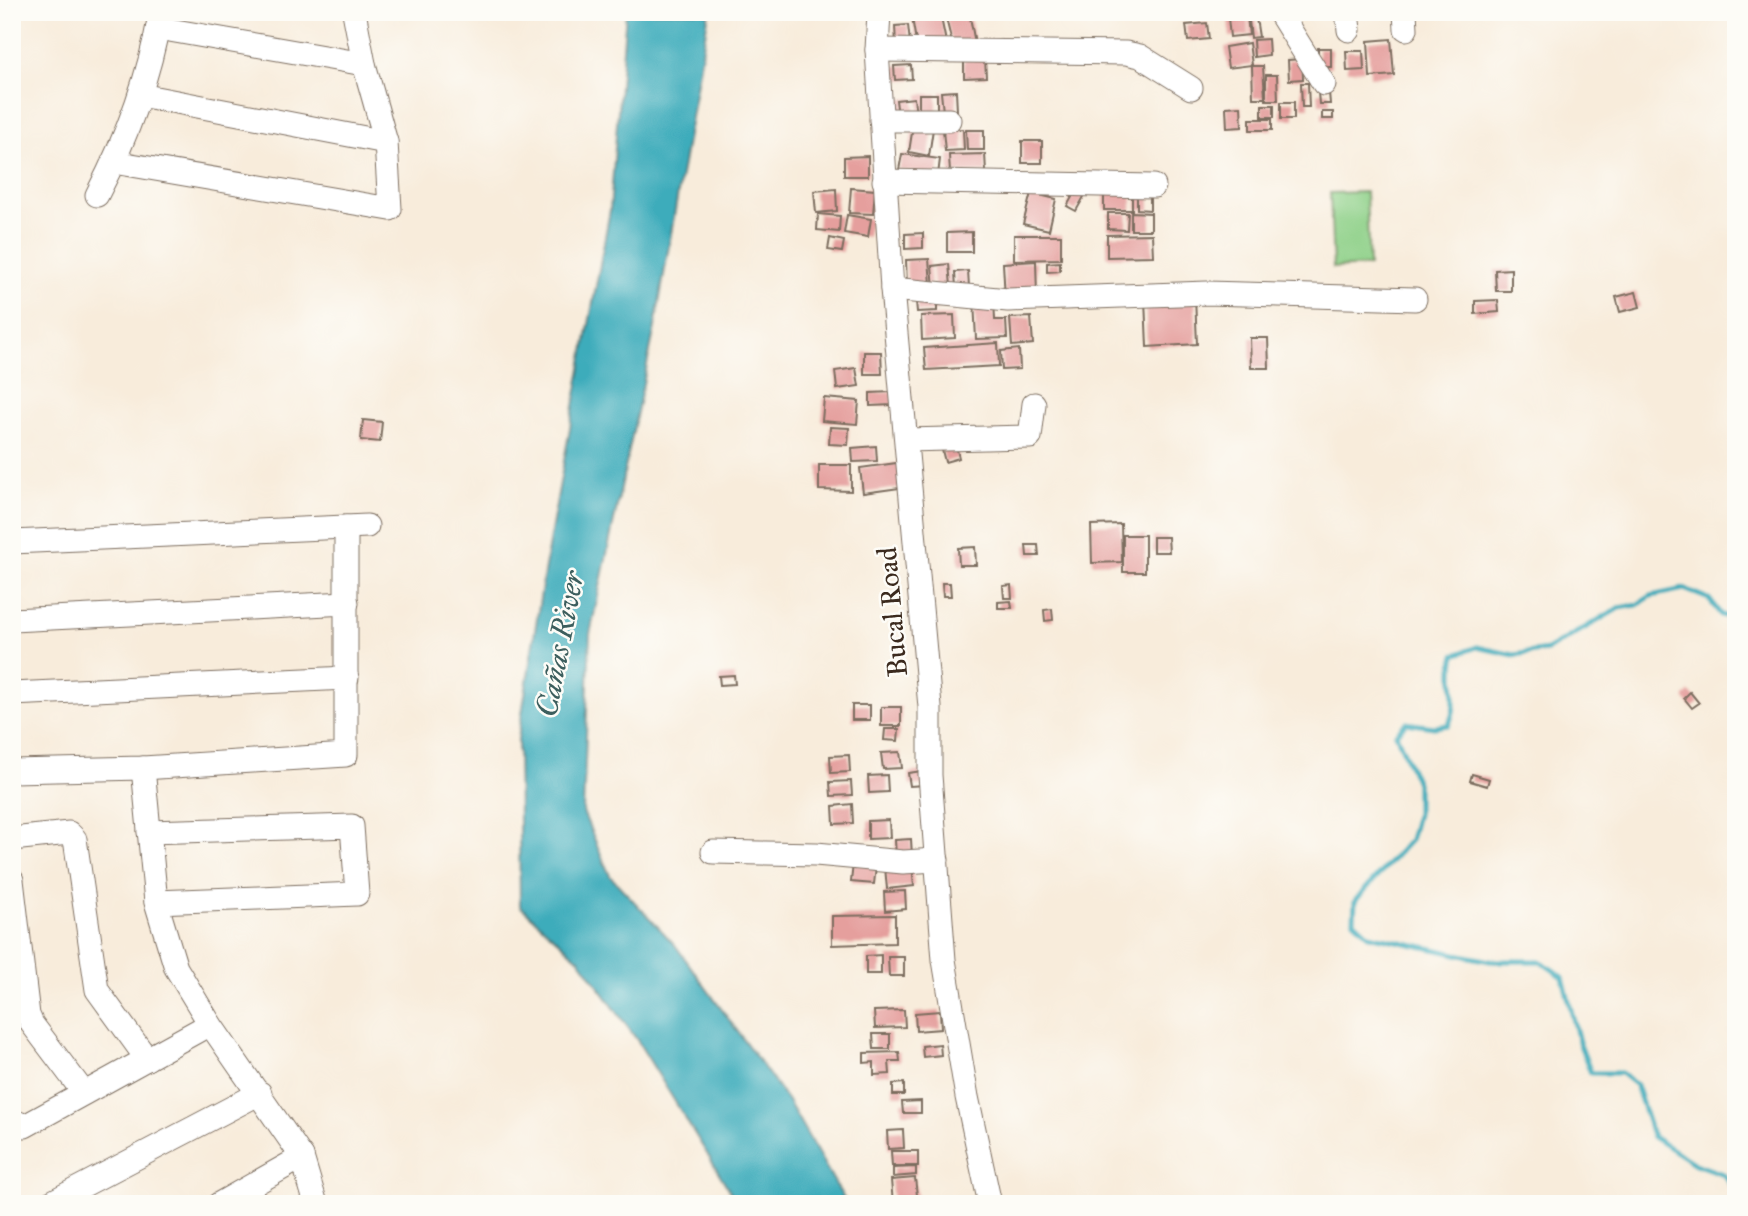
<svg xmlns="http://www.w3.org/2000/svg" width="1748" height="1216" font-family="'IM FELL Great Primer',serif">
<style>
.green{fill:#8ed088;stroke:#647d53;stroke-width:2}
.water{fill:#3dacbb;stroke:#3c6b6c;stroke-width:2}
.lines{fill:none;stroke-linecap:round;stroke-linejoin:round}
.stream{stroke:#3dacbb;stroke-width:5}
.building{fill:#e59f9d}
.minor-casing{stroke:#7d6e60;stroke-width:25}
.minor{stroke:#fff;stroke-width:23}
.labels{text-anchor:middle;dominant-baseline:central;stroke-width:5;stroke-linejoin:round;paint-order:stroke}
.street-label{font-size:28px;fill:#3b2a1e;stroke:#fdfcf7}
.water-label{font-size:30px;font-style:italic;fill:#3c5e5d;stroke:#fdfcf7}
</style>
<rect width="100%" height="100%" fill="#fdfcf7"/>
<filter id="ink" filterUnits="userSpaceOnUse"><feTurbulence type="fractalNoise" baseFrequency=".0143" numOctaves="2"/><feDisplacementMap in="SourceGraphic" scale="14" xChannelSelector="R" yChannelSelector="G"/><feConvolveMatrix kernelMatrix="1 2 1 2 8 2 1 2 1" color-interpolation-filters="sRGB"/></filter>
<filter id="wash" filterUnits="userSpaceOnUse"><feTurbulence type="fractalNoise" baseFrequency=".00686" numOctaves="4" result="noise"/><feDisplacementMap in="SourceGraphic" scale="28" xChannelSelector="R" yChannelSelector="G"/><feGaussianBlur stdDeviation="1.57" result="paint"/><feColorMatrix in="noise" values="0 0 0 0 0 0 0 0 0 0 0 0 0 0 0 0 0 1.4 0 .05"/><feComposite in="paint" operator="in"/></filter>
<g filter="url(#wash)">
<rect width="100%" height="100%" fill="#f8ecdb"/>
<!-- green -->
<polygon class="green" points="1366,192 1369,266 1333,268 1330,193"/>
<!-- water -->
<polygon class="water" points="626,12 709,12 655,327 590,634 583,812 610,876 675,945 788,1101 847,1204 738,1204 637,1040 579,959 520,906 518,739 548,548 610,210"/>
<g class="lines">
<!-- stream -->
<path class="stream" d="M1736,619L1721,615L1709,599L1684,589L1651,596L1637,605L1619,608L1547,650L1514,655L1477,647L1455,655C1448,679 1461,703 1448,725L1434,727L1406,723L1396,734L1417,783V814L1410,840L1355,901L1354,921L1369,935L1456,954L1490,961H1540L1563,977L1579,1042L1591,1073H1621L1636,1085L1653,1137L1695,1164L1723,1174L1736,1191"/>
</g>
<g id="blocks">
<!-- building -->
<g class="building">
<polygon points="969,12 975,43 953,47 945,14"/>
<polygon points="1248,12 1255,12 1259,37 1251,38"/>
<polygon points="940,13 946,42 917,47 912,18"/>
<polygon points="1247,16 1249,35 1230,37 1228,18"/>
<polygon points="1207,23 1209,39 1188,41 1186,25"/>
<polygon points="908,25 910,43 896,44 895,26"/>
<polygon points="1268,39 1269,55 1254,57 1253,40"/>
<polygon points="1391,39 1394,75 1370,77 1368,41"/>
<polygon points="1249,43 1252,65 1228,68 1225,47"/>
<rect x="1318" y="48" width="13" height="19"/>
<polygon points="1346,51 1363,51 1364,70 1347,71"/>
<polygon points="985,59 986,77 964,78 964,60"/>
<polygon points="1302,59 1303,79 1289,80 1288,60"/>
<polygon points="911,65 912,79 895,80 894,66"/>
<polygon points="1252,66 1263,66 1265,98 1253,98"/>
<polygon points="1266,75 1277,75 1278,100 1266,100"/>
<polygon points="1301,83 1308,83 1309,107 1302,107"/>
<polygon points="956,91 957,111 943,112 941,92"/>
<polygon points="1318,92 1329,92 1330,104 1319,104"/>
<rect x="919" y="94" width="18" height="18"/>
<polygon points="914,98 916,114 898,116 896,100"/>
<rect x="1281" y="102" width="13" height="17"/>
<rect x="1262" y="105" width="12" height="12"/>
<polygon points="1241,106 1242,127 1227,128 1226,107"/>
<rect x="1322" y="112" width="11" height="7"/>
<rect x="1250" y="119" width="22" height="11"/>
<polygon points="913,126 933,129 929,156 909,152"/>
<polygon points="963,129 964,150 945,151 943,130"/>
<polygon points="966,130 984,130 984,150 967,150"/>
<rect x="1022" y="141" width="20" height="22"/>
<polygon points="902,154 940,159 938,175 899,170"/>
<polygon points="985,154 986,172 950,173 949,155"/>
<polygon points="868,156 868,176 844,176 844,157"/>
<polygon points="851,188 875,190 873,214 849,213"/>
<polygon points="836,189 837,211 816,213 814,191"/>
<polygon points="1076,190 1085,195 1076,211 1067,206"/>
<rect x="1104" y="190" width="28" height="20"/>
<polygon points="1031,193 1056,199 1049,230 1023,224"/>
<polygon points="1137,193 1150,193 1150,210 1137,209"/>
<polygon points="1131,212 1151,213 1151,230 1131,230"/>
<polygon points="1108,213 1128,213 1127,230 1108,229"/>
<polygon points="818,214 840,216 839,232 817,230"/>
<polygon points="847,215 871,219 868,237 844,233"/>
<polygon points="972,232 972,252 947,252 947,233"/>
<polygon points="923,233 923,248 905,249 905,234"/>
<polygon points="1152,234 1153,256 1107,257 1107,235"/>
<polygon points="1014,235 1061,235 1061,259 1014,260"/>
<polygon points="830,238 844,241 842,252 828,250"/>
<polygon points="929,259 931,284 907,285 906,260"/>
<polygon points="1036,261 1037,297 1005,299 1003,263"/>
<polygon points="1060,262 1060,271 1047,272 1047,263"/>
<polygon points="949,264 951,286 934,287 932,266"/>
<polygon points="1511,269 1511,291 1496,291 1495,270"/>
<polygon points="968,271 969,287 956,288 955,272"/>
<polygon points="1636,292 1640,307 1620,312 1616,297"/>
<polygon points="1195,297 1197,344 1147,347 1145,299"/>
<polygon points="937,300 937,311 917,312 916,301"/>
<polygon points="994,300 995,320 1006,320 1007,338 976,339 974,301"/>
<polygon points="1498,300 1499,312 1475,314 1475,301"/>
<polygon points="954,315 955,338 922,340 921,316"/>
<polygon points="1031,317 1033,344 1012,346 1010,318"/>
<polygon points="1250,338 1268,338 1269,368 1251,368"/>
<polygon points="998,343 999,366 926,370 924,348"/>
<polygon points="1019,349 1020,369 1002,370 1001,351"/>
<polygon points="864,352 881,352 882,374 864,374"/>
<polygon points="856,368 859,386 837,389 835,371"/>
<polygon points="892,392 893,405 870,406 870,393"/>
<polygon points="824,398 859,401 857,424 822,421"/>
<polygon points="363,420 382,422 380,442 361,440"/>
<polygon points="830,427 849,428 848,445 829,444"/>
<polygon points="955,442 959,458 945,462 941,446"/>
<polygon points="876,446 877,461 853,462 852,448"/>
<polygon points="904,462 907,487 863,493 860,468"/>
<polygon points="819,465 851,465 851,491 819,490"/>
<polygon points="1121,524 1122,562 1092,563 1091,525"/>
<rect x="1123" y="535" width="22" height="37"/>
<polygon points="1153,537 1168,537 1169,552 1153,552"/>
<polygon points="1026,545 1038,545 1039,556 1027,556"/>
<polygon points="975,547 976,565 959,565 958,548"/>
<polygon points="942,583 950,583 951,596 943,596"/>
<polygon points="1011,585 1012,598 1004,598 1003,586"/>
<polygon points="1011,601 1012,608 998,608 998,602"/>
<polygon points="1052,609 1053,620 1045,621 1044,610"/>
<polygon points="734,675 735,684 720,685 719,676"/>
<polygon points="1690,692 1699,703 1692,708 1684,698"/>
<rect x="852" y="705" width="18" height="15"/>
<rect x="881" y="707" width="20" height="19"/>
<polygon points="885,729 899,729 898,741 884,740"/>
<polygon points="900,752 902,768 883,769 881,753"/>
<polygon points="849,755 850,772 831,773 830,756"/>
<polygon points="922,771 924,785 910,786 908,773"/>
<polygon points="1472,774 1489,779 1487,786 1470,781"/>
<polygon points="887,775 888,792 869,793 868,776"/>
<polygon points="851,781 852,795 831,796 830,782"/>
<polygon points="852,804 853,823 834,824 833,806"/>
<polygon points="889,820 890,838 868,839 868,821"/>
<polygon points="911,839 912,856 896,857 895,840"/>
<polygon points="853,864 876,866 874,884 851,882"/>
<polygon points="912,865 914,886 887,889 885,867"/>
<polygon points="905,891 906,909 885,911 884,892"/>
<polygon points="895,915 895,943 832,945 832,916"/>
<polygon points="881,955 881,974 866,974 866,956"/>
<polygon points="888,957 904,957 904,976 889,976"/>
<polygon points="904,1010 905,1027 875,1028 874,1011"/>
<polygon points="940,1011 941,1029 916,1031 915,1013"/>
<polygon points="873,1034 890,1034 890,1049 874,1049"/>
<polygon points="940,1044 941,1055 923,1057 922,1046"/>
<polygon points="899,1052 900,1061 889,1061 890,1074 874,1075 874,1062 864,1063 864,1053"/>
<polygon points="904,1083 904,1095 893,1095 893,1084"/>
<polygon points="921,1101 921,1113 903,1113 902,1102"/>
<polygon points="903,1130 904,1148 888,1149 887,1131"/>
<polygon points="891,1151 918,1151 918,1166 892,1166"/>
<polygon points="916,1167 916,1175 893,1177 893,1168"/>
<polygon points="915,1178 918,1204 893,1204 891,1180"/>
</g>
</g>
</g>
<g filter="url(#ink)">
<use href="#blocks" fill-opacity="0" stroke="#7d6e60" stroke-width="2"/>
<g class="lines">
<defs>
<g id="minor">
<polyline points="879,12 877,50 892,289 930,707 930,775 944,960 967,1097 990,1204"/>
<polyline points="1279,12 1324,84"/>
<polyline points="1347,12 1349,30"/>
<polyline points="1405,12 1406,29"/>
<polyline points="158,28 364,64"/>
<polyline points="877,50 1126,53 1140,56 1191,88"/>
<polyline points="140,95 386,142"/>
<polyline points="881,120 949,120"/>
<polyline points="114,162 390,209 386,142 364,64 354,12"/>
<polyline points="884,181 1154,186"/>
<path d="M97,195C126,139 149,78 160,15"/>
<polyline points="892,289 1008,300 1207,293 1415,299"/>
<polyline points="907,440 1030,437 1034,404"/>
<polyline points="12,542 367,526"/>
<polyline points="12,620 347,603"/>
<polyline points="12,694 347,678"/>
<polyline points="143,768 156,902 176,968 210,1024 302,1157 316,1204"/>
<polyline points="12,771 143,768 346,755 346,527"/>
<polyline points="149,832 352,826 357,894 156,902"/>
<polyline points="12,839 69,833 75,839 97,990 147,1059"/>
<polyline points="713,852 816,854 903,862 937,860"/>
<polyline points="12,880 28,1015 32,1024 84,1093"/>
<polyline points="12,1120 25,1126 210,1024"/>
<polyline points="48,1204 260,1093"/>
<polyline points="219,1204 302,1157"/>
</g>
</defs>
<!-- minor casing -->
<use href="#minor" class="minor-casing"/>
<!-- minor -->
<use href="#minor" class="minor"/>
</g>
</g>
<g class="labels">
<!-- street labels -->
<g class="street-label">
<text transform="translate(892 612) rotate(-95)">Bucal Road</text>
</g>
<!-- water labels -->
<g class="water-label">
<text transform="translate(560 644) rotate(-79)">Cañas River</text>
</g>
</g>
<!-- margin -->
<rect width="1748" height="1216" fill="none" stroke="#fdfcf7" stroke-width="42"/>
</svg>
